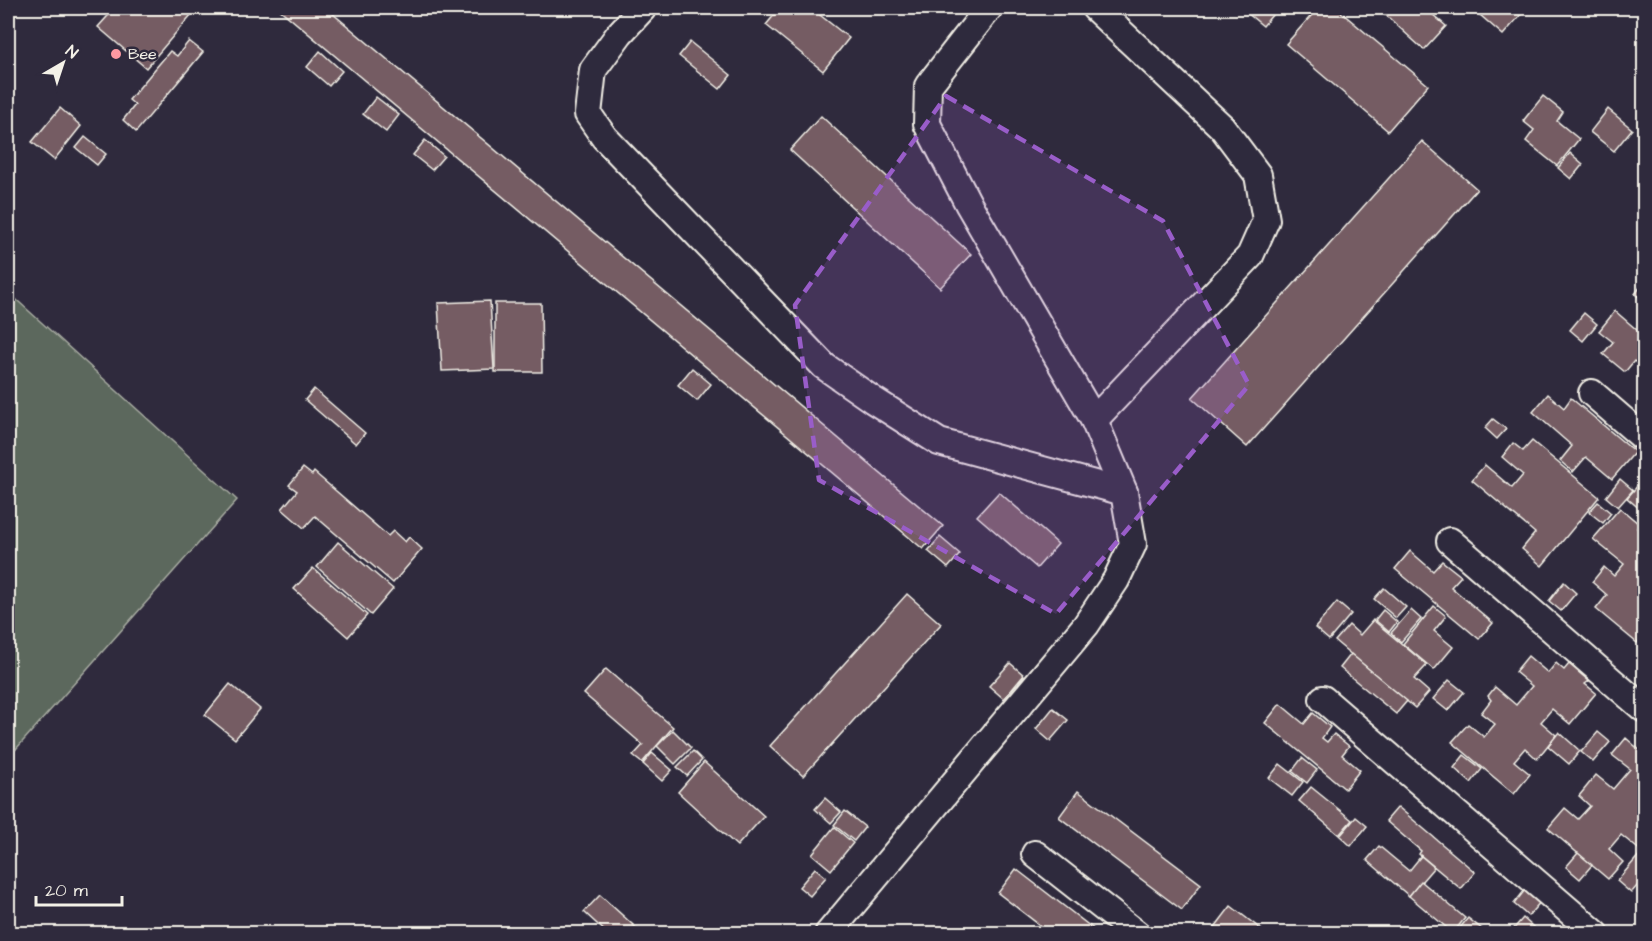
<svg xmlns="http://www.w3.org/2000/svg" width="1652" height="941" font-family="'Architects Daughter',sans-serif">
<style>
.green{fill:#5c685d;stroke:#a8aca2;stroke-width:1.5}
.building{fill:#745c64;stroke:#f4f1e8;stroke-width:1.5}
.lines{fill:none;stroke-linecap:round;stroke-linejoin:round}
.street-casing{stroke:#f4f1e8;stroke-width:30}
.street{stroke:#2f2a3d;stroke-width:26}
.marked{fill:#995dc9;fill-opacity:0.2;stroke:#995dc9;stroke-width:4.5;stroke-dasharray:12 8;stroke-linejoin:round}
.poi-dot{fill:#ff9aa2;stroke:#2f2a3d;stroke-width:2}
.labels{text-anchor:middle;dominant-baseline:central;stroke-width:5;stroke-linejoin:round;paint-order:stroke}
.poi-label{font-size:16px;fill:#f4f1e8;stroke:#2f2a3d;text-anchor:start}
</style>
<rect width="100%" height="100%" fill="#2f2a3d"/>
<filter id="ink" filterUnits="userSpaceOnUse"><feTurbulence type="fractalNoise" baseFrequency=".0167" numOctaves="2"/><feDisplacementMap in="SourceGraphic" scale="12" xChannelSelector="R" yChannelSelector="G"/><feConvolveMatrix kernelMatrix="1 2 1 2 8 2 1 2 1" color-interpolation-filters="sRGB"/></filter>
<g filter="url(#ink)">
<!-- green -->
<polygon class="green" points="8,292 237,500 8,758"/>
<!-- building -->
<g class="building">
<polygon points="115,8 197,8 146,68 98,27"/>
<polygon points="278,8 326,8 943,526 923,549"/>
<polygon points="780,8 811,8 849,38 823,71 766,25"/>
<polygon points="1241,8 1278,8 1263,26"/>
<polygon points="1318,8 1336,8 1428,85 1388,131 1286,44"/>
<polygon points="1378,8 1425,8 1446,26 1424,50"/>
<polygon points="1472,8 1520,8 1524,11 1503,35"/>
<polygon points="189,41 203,52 136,132 123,120 135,105 129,100 170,51 177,56"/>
<polygon points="690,42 731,75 720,89 679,56"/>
<polygon points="320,51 342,71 329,86 307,67"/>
<polygon points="1543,96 1563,112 1557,121 1579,139 1557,166 1526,141 1534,130 1523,121"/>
<polygon points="376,97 399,115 386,132 363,114"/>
<polygon points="60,108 81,126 54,160 32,142"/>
<polygon points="1608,109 1632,129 1614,151 1590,132"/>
<polygon points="821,116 971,254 940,288 790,150"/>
<polygon points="85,137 106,154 97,165 76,148"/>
<polygon points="425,140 444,156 432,170 413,155"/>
<polygon points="1422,141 1477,189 1247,447 1192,398"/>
<polygon points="1570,153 1583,164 1571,179 1558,168"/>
<polygon points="1644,282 1644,302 1635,294"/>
<polygon points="490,301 494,369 442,371 438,303"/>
<polygon points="495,303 541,303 542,372 495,372"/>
<polygon points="1615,311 1644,336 1644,369 1634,361 1625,372 1603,354 1613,342 1599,331"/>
<polygon points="1584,313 1597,324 1583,341 1570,330"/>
<polygon points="692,368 711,384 697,401 678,385"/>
<polygon points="314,389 365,433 356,444 305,400"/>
<polygon points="1548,394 1564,408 1571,398 1635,452 1612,479 1586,457 1573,472 1560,461 1572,446 1533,412"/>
<polygon points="1493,419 1506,429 1497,439 1485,428"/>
<polygon points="1532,441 1599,497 1542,566 1522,549 1535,533 1472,480 1485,465 1512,488 1523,475 1502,457 1513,443 1523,451"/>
<polygon points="303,468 312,475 314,472 388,536 393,531 405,542 409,537 422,549 393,583 315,516 304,528 282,509 297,491 289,485"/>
<polygon points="1620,479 1633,490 1618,507 1606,497"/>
<polygon points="1640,483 1644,487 1644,505 1641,510 1627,498"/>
<polygon points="999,492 1058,544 1037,568 977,516"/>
<polygon points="1598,502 1611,513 1603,523 1589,512"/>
<polygon points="1620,508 1639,524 1637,528 1644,534 1644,634 1637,643 1596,609 1607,595 1592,582 1604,567 1614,576 1624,564 1593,539"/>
<polygon points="940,537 960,554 948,568 928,551"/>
<polygon points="338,542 393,589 371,615 317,567"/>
<polygon points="1410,551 1433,571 1442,561 1461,576 1451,587 1493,623 1479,639 1395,569"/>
<polygon points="313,568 367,615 348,637 294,589"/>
<polygon points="1564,582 1576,593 1561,611 1549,601"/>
<polygon points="1384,588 1406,607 1396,618 1374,599"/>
<polygon points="907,594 941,624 803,776 770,746"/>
<polygon points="1337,602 1351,614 1329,640 1315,628"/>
<polygon points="1434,606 1446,616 1434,631 1453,647 1434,670 1403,644"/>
<polygon points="1383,610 1397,622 1389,632 1375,620"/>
<polygon points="1411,610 1421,619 1401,642 1391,633"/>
<polygon points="1373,620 1427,665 1414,679 1429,692 1415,708 1335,641 1349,625 1360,635"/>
<polygon points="1351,654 1407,701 1396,714 1340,668"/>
<polygon points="1528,656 1548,673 1556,663 1564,670 1569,664 1589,681 1585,684 1596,693 1570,724 1552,709 1541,722 1556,735 1537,759 1525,748 1514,761 1530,774 1514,794 1452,742 1468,724 1484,737 1495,724 1481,713 1491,700 1488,696 1495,687 1516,705 1532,686 1515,672"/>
<polygon points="1010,663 1024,675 1004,699 989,686"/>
<polygon points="606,669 673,727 642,763 633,756 643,745 584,694"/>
<polygon points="1449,680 1464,692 1448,711 1433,699"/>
<polygon points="230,684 260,709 235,739 205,715"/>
<polygon points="1280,704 1304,724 1313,713 1330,727 1322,738 1327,742 1334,734 1349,746 1342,755 1360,770 1345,789 1265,723"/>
<polygon points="1053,708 1068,720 1050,741 1036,729"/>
<polygon points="673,730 691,748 675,764 657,746"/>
<polygon points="1559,732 1580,751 1569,764 1548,746"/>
<polygon points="1598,732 1610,742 1593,762 1581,752"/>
<polygon points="1626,738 1644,754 1644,807 1643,809 1644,810 1644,849 1642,852 1621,835 1609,849 1623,862 1608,879 1548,828 1565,808 1578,819 1590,806 1579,796 1596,775 1613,789 1630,769 1612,755"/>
<polygon points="693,751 702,760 687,776 677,767"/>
<polygon points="652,753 672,770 662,781 643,764"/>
<polygon points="1464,755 1482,769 1471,783 1454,768"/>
<polygon points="1302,758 1317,770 1307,783 1292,771"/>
<polygon points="704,762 764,816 737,846 678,792"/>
<polygon points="1280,764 1303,782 1292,796 1269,778"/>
<polygon points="1311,787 1352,820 1339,835 1299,801"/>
<polygon points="1078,791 1201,884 1182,910 1059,817"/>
<polygon points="825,798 841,812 831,823 815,809"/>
<polygon points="1398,807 1475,872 1461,889 1419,854 1421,851 1386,821"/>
<polygon points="845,811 865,827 854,841 834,825"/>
<polygon points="1356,817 1367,826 1351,846 1340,836"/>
<polygon points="834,827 853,843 831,870 812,854"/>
<polygon points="1379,846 1409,871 1421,856 1434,867 1409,896 1367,860"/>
<polygon points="1578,853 1592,865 1580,879 1566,867"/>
<polygon points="1640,854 1644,857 1644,878 1631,893 1617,881"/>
<polygon points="815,868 826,877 810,896 799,887"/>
<polygon points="1016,869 1100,934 1051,934 998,893"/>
<polygon points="1421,881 1465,918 1453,933 1409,896"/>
<polygon points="1528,886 1543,899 1528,916 1514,904"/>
<polygon points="600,895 643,934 608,934 584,912"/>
<polygon points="1231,906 1267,934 1215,934 1212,931"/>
<polygon points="1468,918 1483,930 1480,934 1455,934"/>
<polygon points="1523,918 1541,934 1510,933"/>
</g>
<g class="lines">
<defs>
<g id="street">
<polyline points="643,8 620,33 593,70 588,114 604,137 824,366 873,400 939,442 1124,492"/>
<polyline points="1592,393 1644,438"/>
<polyline points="1094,420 1250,256 1266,220 1258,175 1222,127 1095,8"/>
<polyline points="1450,541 1644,709"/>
<polyline points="1323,699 1596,934"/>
<polyline points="1035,854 1137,934"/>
<polyline points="828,934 1086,625 1116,580 1133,544 1124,492 1094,420 969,205 927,124 928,86 989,8"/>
</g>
</defs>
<!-- street casing -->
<use href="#street" class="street-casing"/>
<!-- street -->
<use href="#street" class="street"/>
</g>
</g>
<!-- marked area -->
<path class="marked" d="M946,96L1163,221L1249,385L1056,614L819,480L795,305Z"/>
<!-- markers -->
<circle class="poi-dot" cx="116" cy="54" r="6"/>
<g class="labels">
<!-- poi labels -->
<g class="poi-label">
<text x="128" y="54">Bee</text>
</g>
</g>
<!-- margin -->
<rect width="1652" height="941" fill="none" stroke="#2f2a3d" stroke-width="30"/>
<rect x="15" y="15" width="1622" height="911" fill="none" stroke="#f4f1e8" stroke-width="2" filter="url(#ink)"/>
<!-- north arrow -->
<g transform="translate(63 63) rotate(39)" stroke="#2f2a3d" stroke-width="4.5" paint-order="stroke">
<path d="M0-4.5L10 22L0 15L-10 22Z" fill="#f4f1e8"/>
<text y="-9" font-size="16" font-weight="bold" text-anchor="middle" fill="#f4f1e8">N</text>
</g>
<!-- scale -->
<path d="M36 896v9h86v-9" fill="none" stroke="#f4f1e8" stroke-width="3"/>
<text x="45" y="896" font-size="18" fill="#f4f1e8" stroke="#2f2a3d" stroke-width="4.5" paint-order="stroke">20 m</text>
</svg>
